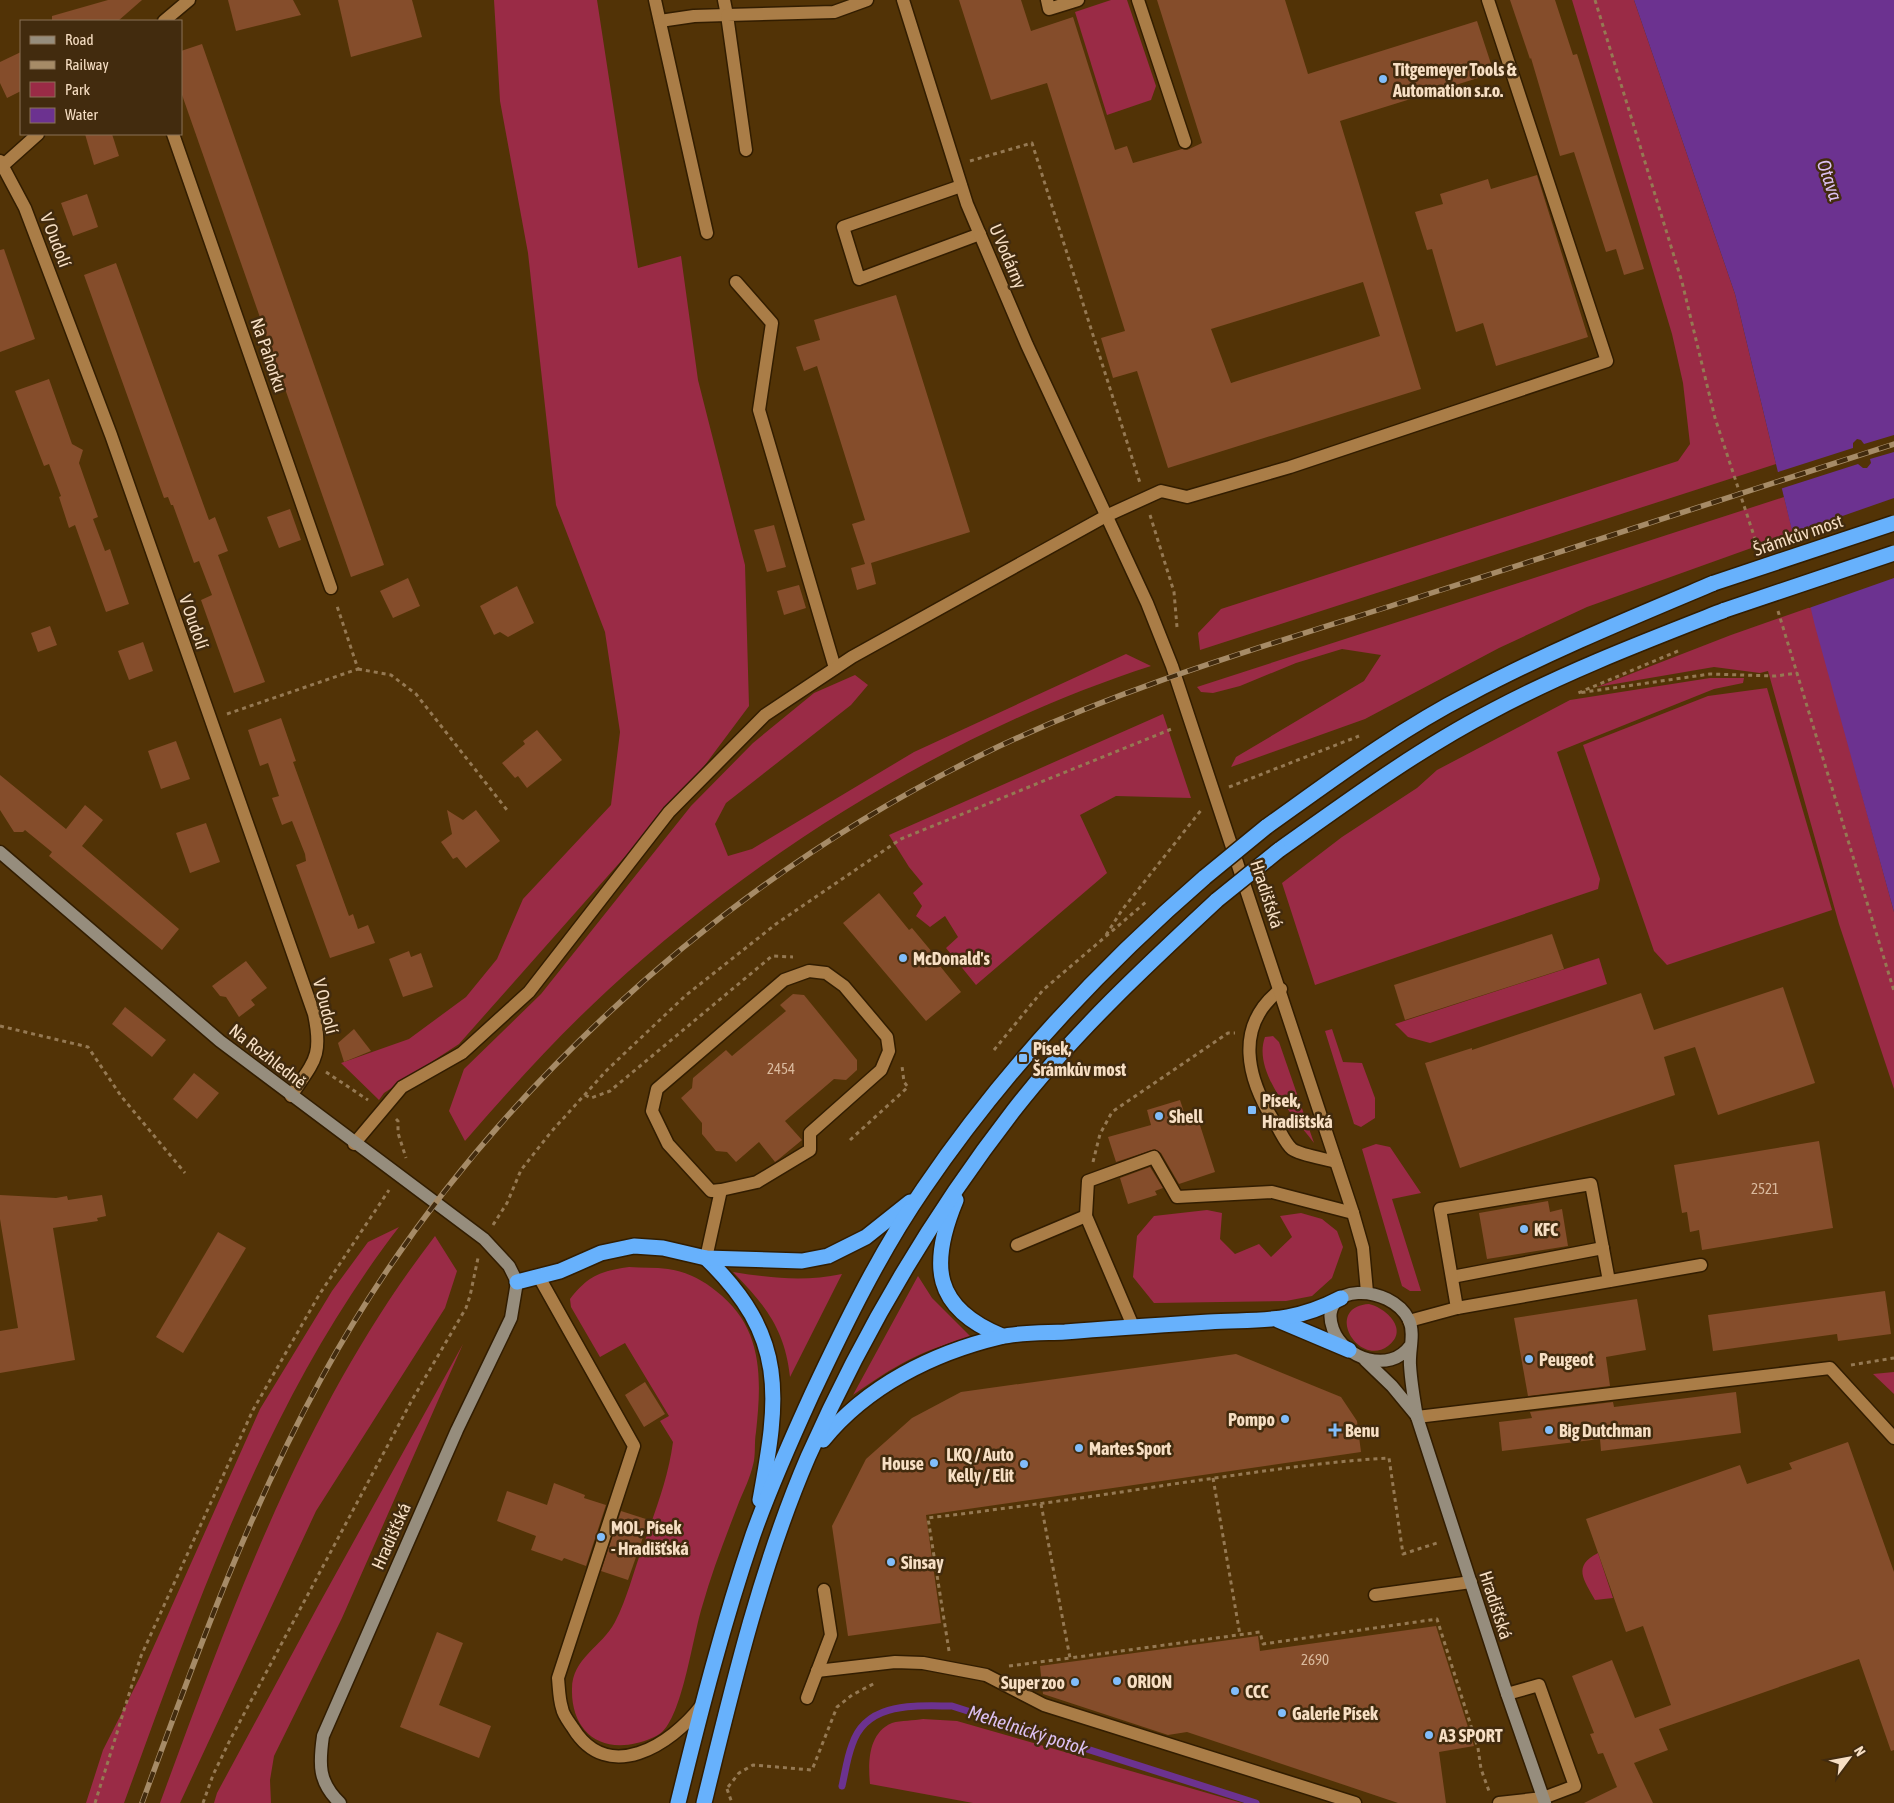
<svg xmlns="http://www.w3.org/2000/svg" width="1894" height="1803" font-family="'Asap Condensed',sans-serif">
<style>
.green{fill:#9a2b46}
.water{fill:#6c3290}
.pier{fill:#523306}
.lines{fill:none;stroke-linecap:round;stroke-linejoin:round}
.stream{stroke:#6c3290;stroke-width:7}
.building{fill:#854d2b;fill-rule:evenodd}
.lane-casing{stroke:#321d00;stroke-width:15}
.street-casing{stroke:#321d00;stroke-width:15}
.secondary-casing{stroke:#321d00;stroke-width:15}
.highway-casing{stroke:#321d00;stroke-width:18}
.path{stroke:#957953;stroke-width:3;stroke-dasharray:4 4;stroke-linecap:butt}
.lane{stroke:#aa7d47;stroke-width:12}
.street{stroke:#aa7d47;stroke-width:12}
.secondary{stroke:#968d7d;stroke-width:12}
.highway{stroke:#67b1fc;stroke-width:15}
.rail-casing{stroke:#a68b67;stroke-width:5.5}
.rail{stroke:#422b0e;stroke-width:4;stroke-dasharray:11;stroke-linecap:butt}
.highway-bridge-casing{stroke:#321d00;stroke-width:18;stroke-linecap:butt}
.highway-bridge{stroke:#67b1fc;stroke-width:15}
.poi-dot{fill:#81bdfa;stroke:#422b0e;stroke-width:2}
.labels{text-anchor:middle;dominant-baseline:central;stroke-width:5;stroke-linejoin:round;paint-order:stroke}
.number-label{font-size:15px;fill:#daba9e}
.poi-label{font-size:18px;font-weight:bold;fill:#f7dfc4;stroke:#422b0e;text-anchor:start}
.street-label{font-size:18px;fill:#f7dfc4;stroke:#422b0e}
.water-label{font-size:19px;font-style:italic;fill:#ddc1f2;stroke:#422b0e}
</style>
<rect width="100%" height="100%" fill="#523306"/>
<!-- green -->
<g class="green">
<polygon points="494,0 597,0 638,268 681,256 698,380 745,565 749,706 699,773 459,1044 384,1093 379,1100 341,1063 409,1039 466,997 497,959 523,899 611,805 620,732 605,632 556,505 528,253 500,101"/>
<polygon points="1111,0 1127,0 1156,86 1151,100 1107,115 1075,12"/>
<polygon points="1572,0 1634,0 1735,294 1776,464 1200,650 1198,633 1221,609 1678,461 1690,444 1683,383 1672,334"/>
<polygon points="1784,497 1793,533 1587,607 1499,648 1365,719 1231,767 1236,757 1364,681 1381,655 1342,649 1296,663 1240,686 1213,693 1201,692 1197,687"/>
<polygon points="1811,607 1894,912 1894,1089 1839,924 1768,671 1760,673 1714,667 1597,687 1731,635"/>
<path d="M1126,654L1151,666C955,729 759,851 608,990C557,1037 511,1088 465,1141L449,1111L464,1069L541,994L691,806L753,743L814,693L855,675L868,685L851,705L726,803L715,824L728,856L752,849L914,752Z"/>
<polygon points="1710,678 1744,678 1743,683 1714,689 1557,752 1600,879 1598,889 1315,985 1282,883 1342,837 1417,788 1437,770 1570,700"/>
<polygon points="1767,688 1832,910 1667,965 1654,951 1583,745 1708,696"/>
<polygon points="1163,714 1191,798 1116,796 1080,815 1107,873 976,985 946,948 958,937 945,916 930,927 916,916 922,906 913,893 923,884 909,867 889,835"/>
<polygon points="1599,958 1607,984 1430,1043 1408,1037 1395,1024"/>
<polygon points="1332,1029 1343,1062 1362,1063 1375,1098 1375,1118 1361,1127 1354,1124 1325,1031"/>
<path d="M1273,1036L1279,1042L1314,1143C1294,1117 1252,1072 1265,1037Z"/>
<polygon points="1376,1144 1390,1147 1421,1193 1392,1199 1421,1291 1410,1291 1402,1286 1362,1149"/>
<polygon points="1207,1210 1222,1213 1220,1239 1235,1254 1259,1244 1271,1257 1292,1237 1280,1216 1301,1213 1322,1219 1337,1231 1343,1247 1332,1278 1312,1296 1286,1301 1154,1303 1133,1277 1137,1236 1154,1216"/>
<path d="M399,1227C268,1397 197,1604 124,1803H86L103,1750L141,1675L260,1409L332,1291L368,1242Z"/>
<path d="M435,1236L457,1271L445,1308L316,1511L180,1803H160C233,1605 305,1405 435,1236Z"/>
<path d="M629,1267C642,1268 655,1267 668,1269C685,1271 703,1280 716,1291C763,1327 762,1377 756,1432C754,1443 756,1455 753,1465C750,1478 744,1490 739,1502C726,1536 712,1571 702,1607C693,1636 683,1711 663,1731C657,1737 645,1741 637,1743C597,1753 571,1728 572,1689C572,1658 602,1647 615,1622C627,1599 633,1573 642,1549C654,1514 668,1480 673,1442L660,1421L669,1416L625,1343L600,1357L571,1307L570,1299C588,1276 600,1271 629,1267Z"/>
<path d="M733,1272C771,1278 804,1282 842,1274L790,1377C785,1329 765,1305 733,1272Z"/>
<path d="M918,1276L932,1298L971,1337C919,1351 896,1365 853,1395Z"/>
<path d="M1369,1304C1386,1308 1410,1330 1388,1346C1358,1368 1323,1307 1369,1304Z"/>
<polygon points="463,1344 342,1618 274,1756 270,1780 271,1803 214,1803 217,1793 318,1606"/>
<polygon points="1894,1372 1894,1394 1873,1374"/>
<path d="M1598,1553L1613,1598L1595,1600C1584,1580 1572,1566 1598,1553Z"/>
<path d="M923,1719L957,1721L1242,1803H973L870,1784C868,1763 868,1733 892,1723C901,1720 914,1721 923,1719Z"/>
</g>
<!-- water -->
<polygon class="water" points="1634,0 1894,0 1894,912 1815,626 1735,294"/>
<!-- pier -->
<g class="pier">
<polygon points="1894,435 1894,452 1870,459 1871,463 1867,468 1863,468 1858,464 1780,489 1775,473 1853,448 1853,443 1857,439 1861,440 1864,444"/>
<polygon points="1894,498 1894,578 1809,608 1791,534"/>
</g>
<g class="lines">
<!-- stream -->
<path class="stream" d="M842,1786C845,1773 847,1758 852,1745C866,1701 915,1706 952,1706L1256,1803"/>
</g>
<!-- building -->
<g class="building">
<polygon points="108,0 142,0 118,21 52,21 52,16"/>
<polygon points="228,0 293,0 301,15 236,31"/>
<polygon points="338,0 412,0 422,37 351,57"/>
<path d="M959,0H1021L1031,31L1073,17L1115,150L1127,146L1133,163L1182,149L1187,150L1202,143L1157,0H1285L1308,74L1477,21L1494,73L1340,121L1421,389L1168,468L1137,371L1113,378L1101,338L1125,331L1047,83L991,100ZM1363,282L1380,336L1231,383L1211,329Z"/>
<polygon points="1510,0 1555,0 1573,55 1577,54 1644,269 1624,275 1616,249 1606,252 1574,152 1560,156 1531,58 1530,59"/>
<polygon points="202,44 384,565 351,577 181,92 181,51"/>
<polygon points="21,52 21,91 7,98 0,83 0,62"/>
<polygon points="85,134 112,134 119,156 94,165"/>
<polygon points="1537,175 1588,337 1496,366 1483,323 1456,332 1432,249 1427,250 1415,212 1443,204 1440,194 1488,179 1491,189"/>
<polygon points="87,194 98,227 73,236 61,203"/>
<polygon points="4,249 35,339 0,352 0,250"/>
<polygon points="116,263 209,520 215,517 228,551 218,555 265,682 234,693 201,600 212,595 199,561 194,563 173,505 171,505 168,497 164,498 84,275"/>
<polygon points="896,295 970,532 871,563 876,584 857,590 851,568 865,564 852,524 865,520 817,366 804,371 796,347 820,340 814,320"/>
<polygon points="49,379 72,444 83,450 79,463 98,517 93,519 105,551 110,549 129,604 106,612 75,525 69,528 59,497 61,496 49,464 44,466 15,391"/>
<polygon points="290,509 301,540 279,548 267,517"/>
<polygon points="774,525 786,567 767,572 754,530"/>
<polygon points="408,578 420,606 393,618 380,591"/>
<polygon points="799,585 806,608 784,615 777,591"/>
<polygon points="517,586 534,623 508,637 500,632 494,635 480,606"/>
<polygon points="50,626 57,645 38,652 31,633"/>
<polygon points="143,642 153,671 129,680 118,651"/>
<polygon points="281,718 296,761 293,762 349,916 353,914 358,929 368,925 375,943 330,958 296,865 306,861 305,854 292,821 282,825 272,798 279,796 268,763 260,766 248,730"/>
<polygon points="537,730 562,760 527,788 518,776 515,778 502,763 525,744 523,741"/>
<polygon points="176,741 190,779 161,789 148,751"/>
<polygon points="0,775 66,829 85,805 103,820 82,846 179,929 162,950 49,856 52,852 25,830 23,832 14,832 0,810"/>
<polygon points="447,810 463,820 476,810 500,841 466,868 457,857 453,859 441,842 452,834"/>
<polygon points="206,823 220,862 190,873 176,833"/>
<polygon points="879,893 909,930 912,928 942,964 940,966 961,992 926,1021 843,923"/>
<polygon points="1552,934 1564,969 1405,1020 1394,985"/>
<polygon points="409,951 411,957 421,953 433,987 403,997 389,959"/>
<polygon points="246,961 267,988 251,1000 255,1005 239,1017 226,997 220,996 212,986"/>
<polygon points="1783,987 1815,1083 1718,1115 1695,1047 1664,1057 1675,1095 1460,1168 1425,1063 1472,1048 1472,1050 1641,993 1654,1030"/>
<polygon points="793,994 804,995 857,1060 857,1070 846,1080 834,1079 785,1121 802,1140 779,1159 775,1162 759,1142 736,1162 727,1152 716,1151 702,1134 702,1123 681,1098 692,1088 693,1078 726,1050 732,1056 786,1011 780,1005"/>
<polygon points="125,1007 166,1040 152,1057 112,1024"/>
<polygon points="354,1029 371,1051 344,1062 338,1043"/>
<polygon points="194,1073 219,1093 197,1119 173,1099"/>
<polygon points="1180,1100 1188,1124 1199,1122 1215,1172 1179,1184 1161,1153 1155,1149 1116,1162 1108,1137 1151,1125 1147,1110"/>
<polygon points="1819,1141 1833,1228 1702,1250 1699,1230 1690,1232 1687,1212 1682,1213 1674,1165"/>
<polygon points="1150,1167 1163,1188 1155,1191 1157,1195 1128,1204 1120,1178"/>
<polygon points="0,1195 56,1198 67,1196 68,1200 102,1195 106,1216 97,1218 98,1221 53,1228 75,1360 0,1373 0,1331 18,1328 0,1219"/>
<polygon points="1548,1201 1550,1212 1562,1209 1568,1246 1487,1259 1479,1213"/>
<polygon points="218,1232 246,1248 183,1353 156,1337"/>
<polygon points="1885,1291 1891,1334 1838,1341 1837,1334 1713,1351 1708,1315"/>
<polygon points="1637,1299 1646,1350 1606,1357 1610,1386 1528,1396 1514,1318"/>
<polygon points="1236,1354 1341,1397 1357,1421 1361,1452 926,1515 941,1623 848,1636 832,1526 866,1459 912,1418 961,1392"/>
<polygon points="645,1382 665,1414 644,1427 625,1395"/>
<polygon points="1736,1392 1741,1433 1601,1451 1600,1439 1502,1451 1499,1422 1532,1418 1530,1412 1613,1402 1614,1407"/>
<polygon points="1848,1442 1894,1572 1894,1750 1891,1751 1859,1659 1659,1729 1668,1750 1634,1763 1653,1803 1584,1803 1617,1787 1603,1753 1598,1754 1590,1734 1594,1733 1572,1676 1612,1660 1635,1718 1671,1705 1643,1626 1626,1632 1586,1519 1740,1465 1747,1484 1792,1469 1789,1463"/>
<polygon points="554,1483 585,1495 584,1498 606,1505 586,1566 564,1558 562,1561 531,1550 536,1536 497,1521 507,1491 547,1505"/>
<polygon points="621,1511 649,1520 628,1580 601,1571"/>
<polygon points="1436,1626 1474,1746 1439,1752 1446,1803 1398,1803 1187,1732 1168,1735 1043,1694 1040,1666 1258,1636 1260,1651"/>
<polygon points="437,1632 463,1643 439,1705 491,1726 479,1758 400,1727"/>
</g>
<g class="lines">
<defs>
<g id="lane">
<polyline points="655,0 707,233"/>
<polyline points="1047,0 1049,9 1078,0"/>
<polyline points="1138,0 1185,142"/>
<polyline points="660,21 694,16 727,15 724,0"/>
<polyline points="746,150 727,15 834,12 867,0"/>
<polyline points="961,186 843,227 859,279 980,234"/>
<polyline points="736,282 772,323 759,410 835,668"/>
<polyline points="1106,516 1161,491 1187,497 1290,467 1607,361 1488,0"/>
<path d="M1281,989C1233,1026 1247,1079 1275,1123C1280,1130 1285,1143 1292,1149C1300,1155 1326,1159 1336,1162"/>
<polyline points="1017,1245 1086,1216"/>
<polyline points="706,1258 721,1190 757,1182 810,1150 810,1133 881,1070 889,1051 887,1037 844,986 826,973 809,971 784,980 657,1089 652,1111 668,1144 711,1191 721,1190"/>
<path d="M539,1277L634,1446L558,1678C559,1688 559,1699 562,1708C563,1715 569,1722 573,1728C608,1785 671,1745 701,1706"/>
<polyline points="1452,1277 1603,1248"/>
<polyline points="1457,1308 1440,1209 1591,1184 1609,1281"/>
<polyline points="1409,1321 1457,1308 1701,1265"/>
<polyline points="1133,1326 1086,1216 1088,1181 1154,1157 1177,1197 1272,1192 1353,1213"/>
<polyline points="1417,1417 1830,1368 1894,1438"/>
<polyline points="1375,1595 1471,1582"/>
<polyline points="817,1671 895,1662 923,1663 986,1675 1044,1705 1355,1803"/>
<polyline points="807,1698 831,1635 824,1590"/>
<polyline points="1499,1803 1543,1798 1575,1786 1539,1685 1507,1694"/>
</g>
<g id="street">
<polyline points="903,0 967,204 1027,345 1147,603 1172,666 1353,1213 1363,1248 1367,1292"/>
<polyline points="164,21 189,0"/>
<polyline points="173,134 331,588"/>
<path d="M0,161L25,208L111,435L314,1014C323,1057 314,1061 291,1096"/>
<polyline points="0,168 38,134"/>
<polyline points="354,1144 402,1087 462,1053 529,992 669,812 765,715 852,657 1106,516"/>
</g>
<g id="secondary">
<path d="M0,852L220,1041L484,1239L509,1266L517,1282L511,1318L457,1430L323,1736C319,1764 318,1782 340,1803"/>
<path d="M1410,1346C1390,1374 1344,1359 1333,1329C1316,1282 1391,1283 1409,1320C1415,1334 1409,1350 1410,1365C1411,1382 1414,1400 1417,1417L1507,1694L1545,1803"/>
<polyline points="1365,1360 1392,1386 1416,1415"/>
</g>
<g id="highway">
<path d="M1266,827C1332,780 1397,731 1469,694C1548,652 1631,618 1714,583"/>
<path d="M1279,850C1348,801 1417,750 1492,711C1567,671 1646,641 1725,610"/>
<path d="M956,1200C929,1265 933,1308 1002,1336"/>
<path d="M706,1258C788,1337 779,1397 760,1500"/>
<polyline points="517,1282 560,1271 601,1253 634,1246 663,1248 706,1258 802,1261 828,1256 866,1237 910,1202"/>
<polyline points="1278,1320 1349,1350"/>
<path d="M823,1440C867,1386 933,1353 1000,1337C1020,1332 1044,1333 1065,1332C1113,1328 1161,1325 1209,1322C1262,1319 1291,1324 1341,1298"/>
<path d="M678,1803C700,1713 723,1623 753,1535C770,1487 791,1440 812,1394C845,1324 880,1252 924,1188C1003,1072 1099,969 1205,877"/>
<path d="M704,1803C732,1688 761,1566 808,1457C863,1333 931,1217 1014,1110C1074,1033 1146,966 1217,900"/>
</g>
</defs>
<!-- lane casing -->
<use href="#lane" class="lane-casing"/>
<!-- street casing -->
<use href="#street" class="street-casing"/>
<!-- secondary casing -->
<use href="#secondary" class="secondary-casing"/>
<!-- highway casing -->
<use href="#highway" class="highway-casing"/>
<!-- path -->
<g class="path">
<polyline points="1595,0 1682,282 1715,418 1758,548"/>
<polyline points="970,161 1032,143 1140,483"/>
<polyline points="1150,515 1174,592 1177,627"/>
<polyline points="1778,611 1894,991"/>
<polyline points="1678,651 1578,693 1710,674 1776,676 1797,673"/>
<polyline points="358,669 391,675 416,694 507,810"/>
<polyline points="227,714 358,669 336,603"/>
<polyline points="1229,787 1359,736"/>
<polyline points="1106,935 1122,910 1202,809"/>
<polyline points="0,1026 88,1047 121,1096 185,1173"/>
<polyline points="994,1050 1043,990 1146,902"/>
<polyline points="326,1072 368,1100"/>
<polyline points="585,1095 591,1098 610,1091 772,956 793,957"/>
<polyline points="396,1119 398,1121 398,1133 406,1158"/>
<polyline points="850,1140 908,1087 904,1082 902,1066"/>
<polyline points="1093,1162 1100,1134 1112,1112 1228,1033 1235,1033"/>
<polyline points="493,1225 507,1203 521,1170 551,1132 607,1070 685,996 776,924 901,839 1174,728"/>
<polyline points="1851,1365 1894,1358"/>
<polyline points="1213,1478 1240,1635"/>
<polyline points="1041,1504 1070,1658 1260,1632 1263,1644 1437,1619 1478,1748 1481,1769 1489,1791"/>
<path d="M949,1651L928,1518C1010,1508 1092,1497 1173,1484C1245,1474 1317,1462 1389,1458L1403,1554L1440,1542"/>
<polyline points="1009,1666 1070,1658"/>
<polyline points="728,1787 739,1773 753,1765 812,1770 837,1707 852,1695 875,1683"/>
<polyline points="727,1789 732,1803"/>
<polyline points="95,1803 141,1656 253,1410 319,1295 389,1190"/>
<polyline points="203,1803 213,1775 230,1740 412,1400 466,1308 470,1296 478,1258"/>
</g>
<!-- lane -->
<use href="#lane" class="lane"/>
<!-- street -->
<use href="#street" class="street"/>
<!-- secondary -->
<use href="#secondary" class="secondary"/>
<!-- highway -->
<use href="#highway" class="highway"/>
<defs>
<path id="rail" d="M142,1803C195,1659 247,1514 321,1379C465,1115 709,889 979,756C1113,690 1258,648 1400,603C1565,551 1729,497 1894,444"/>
</defs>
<!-- rail casing -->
<use href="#rail" class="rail-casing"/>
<!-- rail -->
<use href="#rail" class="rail"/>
<defs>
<g id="highway-bridge">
<polyline points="1714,583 1894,523"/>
<polyline points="1725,610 1894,553"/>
<polyline points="1205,877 1266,827"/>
<polyline points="1217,900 1279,850"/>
</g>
</defs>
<!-- highway-bridge casing -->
<use href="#highway-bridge" class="highway-bridge-casing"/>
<!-- highway-bridge -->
<use href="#highway-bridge" class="highway-bridge"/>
</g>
<!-- markers -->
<g class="poi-dot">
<circle cx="1383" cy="79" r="5"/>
<circle cx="903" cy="958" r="5"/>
<rect x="1018" y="1053" width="10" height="10" rx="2.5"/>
<rect x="1247" y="1105" width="10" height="10" rx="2.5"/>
<circle cx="1159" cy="1116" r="5"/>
<circle cx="1524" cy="1229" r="5"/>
<circle cx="1529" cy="1359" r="5"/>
<circle cx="1285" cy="1419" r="5"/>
<path d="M1332.5 1422.5h5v5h5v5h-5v5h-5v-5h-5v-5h5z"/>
<circle cx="1549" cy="1430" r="5"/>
<circle cx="1079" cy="1448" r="5"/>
<circle cx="934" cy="1463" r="5"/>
<circle cx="1024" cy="1464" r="5"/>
<circle cx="601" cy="1537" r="5"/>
<circle cx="891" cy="1562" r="5"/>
<circle cx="1117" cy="1681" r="5"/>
<circle cx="1075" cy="1682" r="5"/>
<circle cx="1235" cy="1691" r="5"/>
<circle cx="1282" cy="1713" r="5"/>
<circle cx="1429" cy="1735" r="5"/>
</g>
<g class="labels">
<!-- number labels -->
<g class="number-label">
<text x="781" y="1068">2454</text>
<text x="1765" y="1188">2521</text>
<text x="1315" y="1659">2690</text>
</g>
<!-- poi labels -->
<g class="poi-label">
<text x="1393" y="69">Titgemeyer Tools &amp;<tspan x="1393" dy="21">Automation s.r.o.</tspan></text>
<text x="913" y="958">McDonald's</text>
<text x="1033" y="1048">Písek,<tspan x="1033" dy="21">Šrámkův most</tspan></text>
<text x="1262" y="1100">Písek,<tspan x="1262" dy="21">Hradištská</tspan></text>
<text x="1169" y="1116">Shell</text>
<text x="1534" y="1229">KFC</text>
<text x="1539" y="1359">Peugeot</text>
<text x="1275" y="1419" text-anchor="end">Pompo</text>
<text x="1345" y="1430">Benu</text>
<text x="1559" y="1430">Big Dutchman</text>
<text x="1089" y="1448">Martes Sport</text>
<text x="1014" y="1454" text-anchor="end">LKQ / Auto<tspan x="1014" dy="21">Kelly / Elit</tspan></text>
<text x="924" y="1463" text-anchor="end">House</text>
<text x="611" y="1527">MOL, Písek<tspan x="611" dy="21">- Hradišťská</tspan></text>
<text x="901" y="1562">Sinsay</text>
<text x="1127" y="1681">ORION</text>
<text x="1065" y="1682" text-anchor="end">Super zoo</text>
<text x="1245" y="1691">CCC</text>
<text x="1292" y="1713">Galerie Písek</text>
<text x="1439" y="1735">A3 SPORT</text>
</g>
<!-- street labels -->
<g class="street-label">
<text transform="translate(56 240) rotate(69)">V Oudolí</text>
<text transform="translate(1008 256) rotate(67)">U Vodárny</text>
<text transform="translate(269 355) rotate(71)">Na Pahorku</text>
<text transform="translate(1798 535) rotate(-19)">Šrámkův most</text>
<text transform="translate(194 622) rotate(71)">V Oudolí</text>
<text transform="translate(1267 894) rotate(72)">Hradišťská</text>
<text transform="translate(326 1006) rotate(76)">V Oudolí</text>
<text transform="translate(268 1056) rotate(38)">Na Rozhledně</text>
<text transform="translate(391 1536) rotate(-66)">Hradišťská</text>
<text transform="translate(1496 1605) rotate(72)">Hradišťská</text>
</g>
<!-- water labels -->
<g class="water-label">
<text transform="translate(1830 180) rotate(71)">Otava</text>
<text transform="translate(1028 1730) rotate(18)">Mehelnický potok</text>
</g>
</g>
<!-- legend -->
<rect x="20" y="20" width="162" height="115" fill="#422b0e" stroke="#8a7357"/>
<rect x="30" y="36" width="25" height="8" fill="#968d7d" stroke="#8a7357"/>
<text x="65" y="45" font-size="15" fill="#f7dfc4">Road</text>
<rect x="30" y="61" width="25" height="8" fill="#a68b67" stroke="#8a7357"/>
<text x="65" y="70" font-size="15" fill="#f7dfc4">Railway</text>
<rect x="30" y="82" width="25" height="15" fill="#9a2b46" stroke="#8a7357"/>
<text x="65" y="95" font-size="15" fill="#f7dfc4">Park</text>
<rect x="30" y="108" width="25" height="15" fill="#6c3290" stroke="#8a7357"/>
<text x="65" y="120" font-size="15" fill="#f7dfc4">Water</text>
<!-- north arrow -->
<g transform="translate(1849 1758) rotate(58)" stroke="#422b0e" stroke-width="4" paint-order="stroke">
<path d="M0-4L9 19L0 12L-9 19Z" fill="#f7dfc4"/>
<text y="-8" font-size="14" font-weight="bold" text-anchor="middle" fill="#f7dfc4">N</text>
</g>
</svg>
